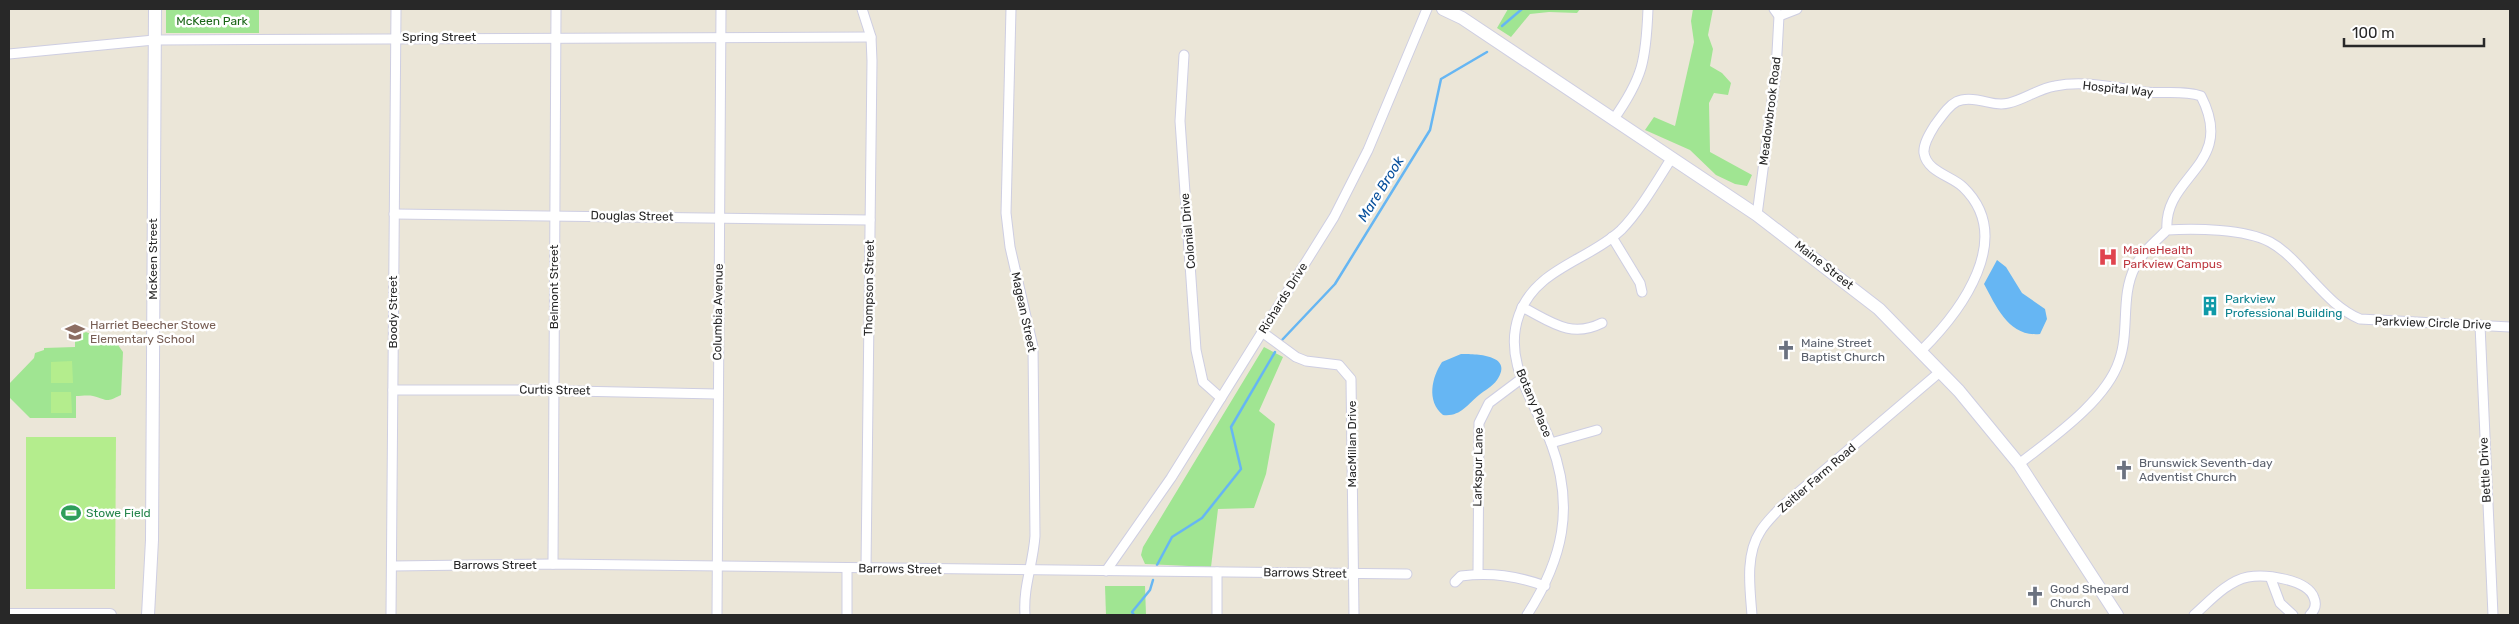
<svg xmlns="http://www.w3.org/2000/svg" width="2519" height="624" font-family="Rubik,sans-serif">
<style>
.green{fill:#a0e592}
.pitch{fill:#b4ed8d}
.water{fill:#66b6f3}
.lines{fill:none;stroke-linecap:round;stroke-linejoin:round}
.stream{stroke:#66b6f3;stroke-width:2.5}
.street-casing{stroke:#cecee2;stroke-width:11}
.secondary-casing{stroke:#cecee2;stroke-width:14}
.street{stroke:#fff;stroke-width:9}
.secondary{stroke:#fff;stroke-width:12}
.labels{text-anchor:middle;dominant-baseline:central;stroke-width:5;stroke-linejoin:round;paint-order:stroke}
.park-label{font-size:12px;fill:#1a6616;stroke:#fff}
.street-label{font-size:12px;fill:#282828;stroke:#fff}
.health-label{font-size:12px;fill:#be3a42;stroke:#fff;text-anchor:start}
.culture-label{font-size:12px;fill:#0d838f;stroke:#fff;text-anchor:start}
.education-label{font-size:12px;fill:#785e54;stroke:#fff;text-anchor:start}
.worship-label{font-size:12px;fill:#5b616d;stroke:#fff;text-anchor:start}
.leisure-label{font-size:12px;fill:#27864d;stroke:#fff;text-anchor:start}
.water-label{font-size:14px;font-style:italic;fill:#08509c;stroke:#fff}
</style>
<rect width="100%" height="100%" fill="#ebe6d8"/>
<!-- green -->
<g class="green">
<rect x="166" y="9" width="93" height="24"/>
<polygon points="1508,9 1580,9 1577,13 1549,12 1530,14 1511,37 1497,28"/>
<polygon points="1693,9 1713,9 1708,35 1713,49 1710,66 1722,73 1731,83 1728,95 1714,93 1709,103 1710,152 1752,175 1747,186 1735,184 1716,175 1690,150 1645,130 1654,117 1675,126 1694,42 1691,21"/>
<path d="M86,332L98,337L113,338L123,352L121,395C105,403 108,400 93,396C88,395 81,396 76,396V418H30L9,397V384L34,358L35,353L44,350V348L75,347V337Z"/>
<polygon points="1264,347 1283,357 1259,411 1275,424 1266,474 1254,508 1218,509 1211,567 1145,564 1141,555 1143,547"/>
<polygon points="1105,586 1145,586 1146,615 1106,615"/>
</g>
<!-- pitch -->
<g class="pitch">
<polygon points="72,361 73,383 51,383 51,362"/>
<polygon points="51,392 71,392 72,413 51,413"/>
<polygon points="26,437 116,437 115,589 26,589"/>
</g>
<!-- water -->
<g class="water">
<path d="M1997,260L2006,267L2022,293L2045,309L2047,319L2040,334C2009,337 1997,308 1984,284Z"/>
<path d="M1461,354C1474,354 1515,354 1497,380C1492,387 1485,390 1479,395C1467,405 1460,417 1443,415C1426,401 1432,377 1442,362Z"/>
</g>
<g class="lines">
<!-- stream -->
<g class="stream">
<polyline points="1502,26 1522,9"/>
<polyline points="1282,340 1335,284 1430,130 1441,79 1487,52"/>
<polyline points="1157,565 1172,537 1202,518 1241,469 1231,427 1275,352"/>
<polyline points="1134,615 1132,612 1150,590 1153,580"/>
</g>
<defs>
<g id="street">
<polyline points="862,9 871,37 872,61 866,568"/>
<path d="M1011,9L1006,213L1010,247L1033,347L1035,536C1033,565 1023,586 1025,615"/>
<polyline points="1779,16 1797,9"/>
<polyline points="9,54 154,40 871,37"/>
<polyline points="1184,55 1180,121 1196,350 1203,382 1221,398"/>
<path d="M1613,120C1643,78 1646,60 1648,9"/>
<polyline points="394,214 870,220"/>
<polyline points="1757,215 1776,71 1779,16 1774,9"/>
<polyline points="1612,237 1640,283 1642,292"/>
<path d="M1522,307C1550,321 1570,339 1602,323"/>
<polyline points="2480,325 2493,615"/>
<polyline points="1262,332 1296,357 1306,361 1339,365 1351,379 1354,615"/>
<path d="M1922,350C1961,311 2016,238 1963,187C1952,176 1927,172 1924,153C1923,144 1930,133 1935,125C1952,102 1957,94 1987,102C1995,104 2002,105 2009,103C2025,99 2038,89 2055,86C2085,80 2116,88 2145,92C2164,94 2183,90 2201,96C2237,166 2163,175 2167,230"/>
<polyline points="393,390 525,390 717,394"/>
<polyline points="1551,443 1597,430"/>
<path d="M2019,464C2052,438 2106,401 2119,361C2130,331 2120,296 2135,267C2142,252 2156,241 2167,230C2195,228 2245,229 2270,242C2285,250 2298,265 2310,278C2325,294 2339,310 2360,319L2510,327"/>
<polyline points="553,564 556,9"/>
<polyline points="393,566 553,564 1407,574"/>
<polyline points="847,568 847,615"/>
<polyline points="1106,571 1171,478 1334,217 1368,150 1427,9"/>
<polyline points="1217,572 1217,615"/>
<polyline points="1478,574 1479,423 1489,403 1521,379"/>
<polyline points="2271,579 2280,603 2293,615"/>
<path d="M1455,582L1461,576C1490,572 1518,576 1545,586"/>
<polyline points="391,615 396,9"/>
<polyline points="717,615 721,9"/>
<path d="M1527,615C1563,559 1575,507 1551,443C1535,402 1502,362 1519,315C1536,268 1588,261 1621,230C1639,212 1657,181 1671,159"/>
<path d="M1752,615C1750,589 1745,555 1760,532C1765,523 1773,516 1780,508L1941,371"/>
<path d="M2194,615C2209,602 2227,581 2248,577C2265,574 2308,579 2314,598C2317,605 2315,610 2310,615"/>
</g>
<g id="secondary">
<polyline points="1443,9 1462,18 1757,215 1879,309 1959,391 2019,464 2117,615"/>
<polyline points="9,615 110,615"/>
<polyline points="148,615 152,540 155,9"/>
</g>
</defs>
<!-- street casing -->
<use href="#street" class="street-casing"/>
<!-- secondary casing -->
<use href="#secondary" class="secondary-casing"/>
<!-- street -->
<use href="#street" class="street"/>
<!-- secondary -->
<use href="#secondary" class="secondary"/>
</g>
<!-- icons -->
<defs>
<symbol id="hospital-bare" viewBox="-9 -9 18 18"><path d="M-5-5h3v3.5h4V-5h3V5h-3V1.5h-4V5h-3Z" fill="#e0444e" stroke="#fff" stroke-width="2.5" paint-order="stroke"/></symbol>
<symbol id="building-bare" viewBox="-9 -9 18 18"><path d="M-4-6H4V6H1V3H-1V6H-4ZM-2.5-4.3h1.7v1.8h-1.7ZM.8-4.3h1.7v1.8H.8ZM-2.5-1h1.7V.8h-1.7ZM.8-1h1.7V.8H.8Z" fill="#0f9aa8" stroke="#fff" stroke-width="2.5" paint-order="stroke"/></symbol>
<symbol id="school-bare" viewBox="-9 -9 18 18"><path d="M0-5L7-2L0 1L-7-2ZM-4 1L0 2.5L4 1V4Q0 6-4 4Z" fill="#8d6e63" stroke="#fff" stroke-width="2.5" paint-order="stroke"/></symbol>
<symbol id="church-bare" viewBox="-9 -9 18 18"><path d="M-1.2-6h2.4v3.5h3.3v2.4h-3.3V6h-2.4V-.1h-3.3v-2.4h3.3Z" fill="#6b7280" stroke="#fff" stroke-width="2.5" paint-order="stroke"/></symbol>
<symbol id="stadium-bare" viewBox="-9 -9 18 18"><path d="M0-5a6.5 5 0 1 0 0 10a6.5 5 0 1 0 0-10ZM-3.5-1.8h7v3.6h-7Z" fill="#2e9e5b" stroke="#fff" stroke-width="2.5" paint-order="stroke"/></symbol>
</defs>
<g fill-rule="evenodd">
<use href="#hospital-bare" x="2094" y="243" width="28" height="28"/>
<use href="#building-bare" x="2196" y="292" width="28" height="28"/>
<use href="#school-bare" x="61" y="318" width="28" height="28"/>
<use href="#church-bare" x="1772" y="336" width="28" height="28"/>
<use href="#church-bare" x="2110" y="456" width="28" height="28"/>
<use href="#stadium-bare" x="57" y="499" width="28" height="28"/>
<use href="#church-bare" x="2021" y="582" width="28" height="28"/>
</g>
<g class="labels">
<!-- park labels -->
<g class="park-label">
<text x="212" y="21">McKeen Park</text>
</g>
<!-- street labels -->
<g class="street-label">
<text x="439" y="37">Spring Street</text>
<text transform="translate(2118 89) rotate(6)">Hospital Way</text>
<text transform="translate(1770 111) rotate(-83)">Meadowbrook Road</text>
<text transform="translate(632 216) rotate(1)">Douglas Street</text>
<text transform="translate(1188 231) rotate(-95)">Colonial Drive</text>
<text transform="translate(153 259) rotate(-90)">McKeen Street</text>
<text transform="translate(1824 265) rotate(38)">Maine Street</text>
<text transform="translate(554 287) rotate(-90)">Belmont Street</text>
<text transform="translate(869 288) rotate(-89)">Thompson Street</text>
<text transform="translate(1283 298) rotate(-58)">Richards Drive</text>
<text transform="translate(393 312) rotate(-90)">Boody Street</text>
<text transform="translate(718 312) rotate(-89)">Columbia Avenue</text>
<text transform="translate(1024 312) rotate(78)">Magean Street</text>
<text transform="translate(2433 323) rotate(2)">Parkview Circle Drive</text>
<text transform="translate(555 390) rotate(1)">Curtis Street</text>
<text transform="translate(1534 403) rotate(67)">Botany Place</text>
<text transform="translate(1352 444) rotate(-90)">MacMillan Drive</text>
<text transform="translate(1478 467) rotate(-89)">Larkspur Lane</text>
<text transform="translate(2485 470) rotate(-93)">Bettle Drive</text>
<text transform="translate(1817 478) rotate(-41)">Zeitler Farm Road</text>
<text x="495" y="565">Barrows Street</text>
<text transform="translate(900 569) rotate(1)">Barrows Street</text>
<text transform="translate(1305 573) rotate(1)">Barrows Street</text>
</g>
<!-- health labels -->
<g class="health-label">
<text x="2123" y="250">MaineHealth<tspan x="2123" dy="14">Parkview Campus</tspan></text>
</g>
<!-- culture labels -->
<g class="culture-label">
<text x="2225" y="299">Parkview<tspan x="2225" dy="14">Professional Building</tspan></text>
</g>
<!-- education labels -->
<g class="education-label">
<text x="90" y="325">Harriet Beecher Stowe<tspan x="90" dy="14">Elementary School</tspan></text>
</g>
<!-- worship labels -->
<g class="worship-label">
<text x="1801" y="343">Maine Street<tspan x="1801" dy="14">Baptist Church</tspan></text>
<text x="2139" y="463">Brunswick Seventh-day<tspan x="2139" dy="14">Adventist Church</tspan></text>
<text x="2050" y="589">Good Shepard<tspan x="2050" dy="14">Church</tspan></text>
</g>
<!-- leisure labels -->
<g class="leisure-label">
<text x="86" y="513">Stowe Field</text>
</g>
<!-- water labels -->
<g class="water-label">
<text transform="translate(1381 189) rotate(-58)">Mare Brook</text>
</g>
</g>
<!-- border -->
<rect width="2519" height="624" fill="none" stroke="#282828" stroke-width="20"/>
<!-- scale -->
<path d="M2344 38v8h140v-8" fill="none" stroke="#282828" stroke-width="2.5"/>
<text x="2352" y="38" font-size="15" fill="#282828" stroke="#ffffff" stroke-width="4" paint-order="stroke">100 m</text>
</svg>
